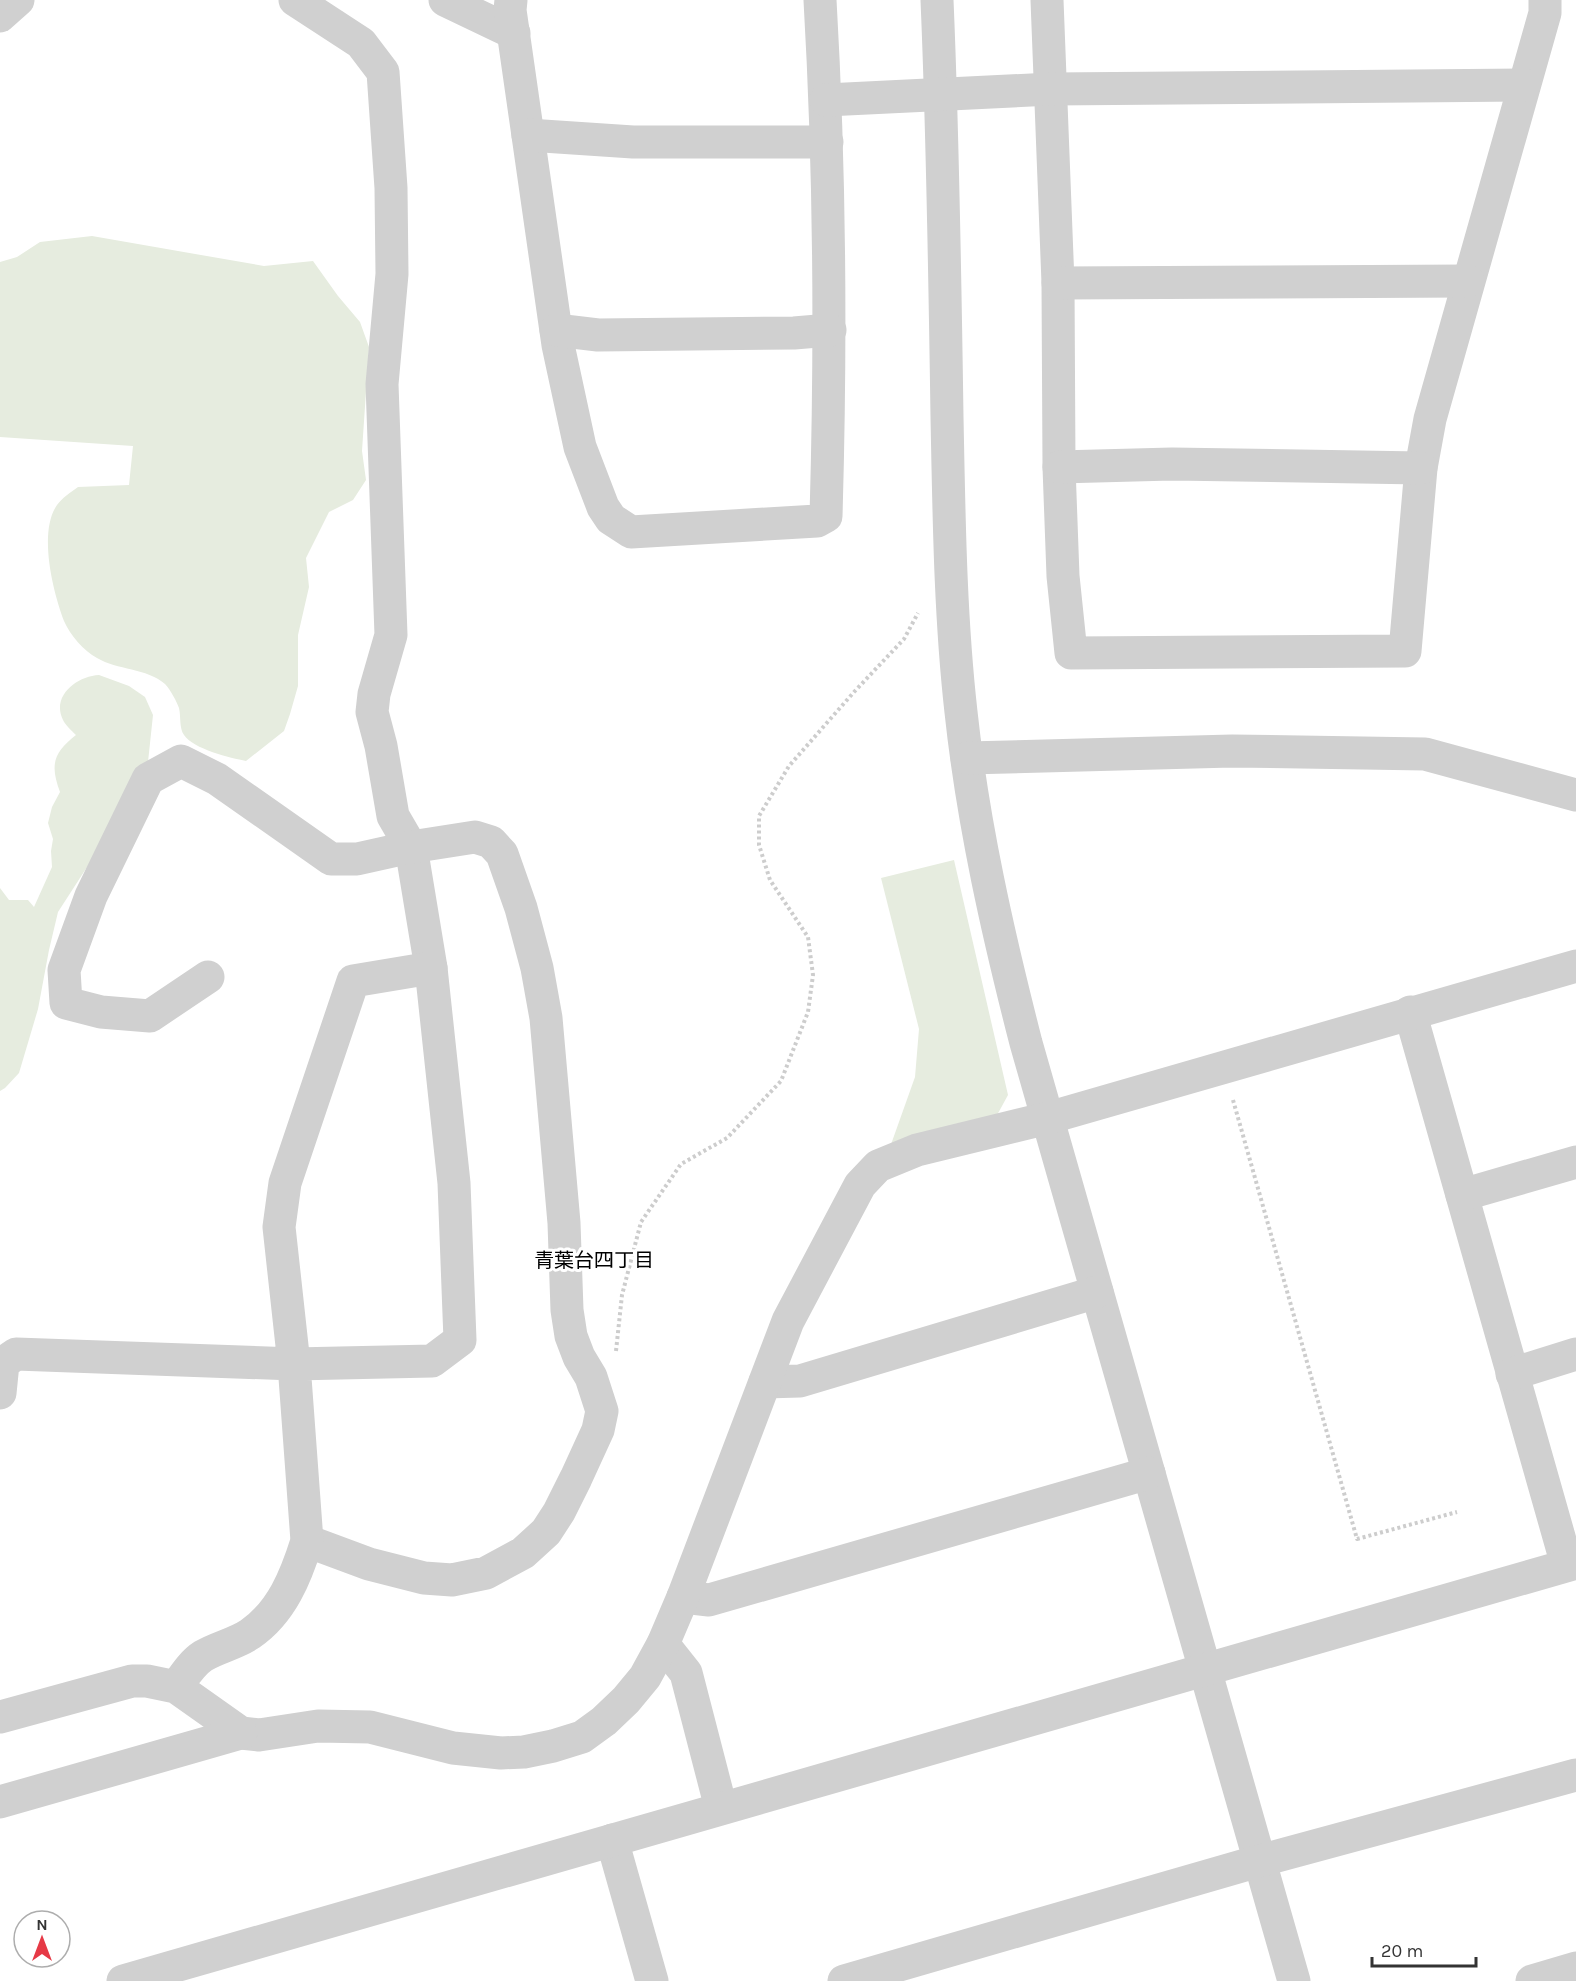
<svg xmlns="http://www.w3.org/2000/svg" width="1576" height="1981" font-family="Karla,'Noto Sans JP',sans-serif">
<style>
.green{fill:#e6ecdf}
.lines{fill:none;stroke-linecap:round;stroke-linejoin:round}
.path{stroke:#cdcdcd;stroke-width:4;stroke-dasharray:3 3;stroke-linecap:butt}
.minor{stroke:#d0d0d0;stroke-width:33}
.labels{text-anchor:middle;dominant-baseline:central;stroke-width:6;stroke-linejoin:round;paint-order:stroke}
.neighbourhood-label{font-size:20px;fill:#000;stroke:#fff}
</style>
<rect width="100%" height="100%" fill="#fff"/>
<!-- green -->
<g class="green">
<path d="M92,236L264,266L313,261L338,296L360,322L369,347L362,451L366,480L353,500L329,512L306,558L309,587L298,635V686L290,714L284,731L246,761C231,758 193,749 184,735C179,728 181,716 179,708C177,702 170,689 165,684C147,668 117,670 97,658C84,651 70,635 64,621C53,592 38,532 57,505C62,498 71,492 78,487L129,485L133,446L0,437V262L17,257L40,242Z"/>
<path d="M99,675L129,686L145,697L153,715L148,762L120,816L58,912L49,950L38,1009L19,1073L5,1088L0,1091V888L9,900H28L34,907L52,867L51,851L53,839L48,823L52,807L60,792C50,765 53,753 76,735C72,731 66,726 63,720C51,696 77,676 99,675Z"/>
<polygon points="954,860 1008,1095 996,1117 889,1150 915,1077 919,1029 881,878"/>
</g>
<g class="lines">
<!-- path -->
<g class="path">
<polyline points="1233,1100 1357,1539 1457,1512"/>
<polyline points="616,1351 622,1295 641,1222 681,1164 727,1138 781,1081 808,1012 813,975 808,937 770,880 759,845 759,816 789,766 854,692 904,639 918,613"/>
</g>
<!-- minor -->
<g class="minor">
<polyline points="295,0 361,43 383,72 391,188 392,274 382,384 391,635 374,694 372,712 381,746 393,816 411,847 431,968"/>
<polyline points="445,0 514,33"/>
<path d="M511,0L510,10L558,345L580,447L603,507L611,519L631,532L817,521L826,516C831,344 830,172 820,0"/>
<path d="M937,0C943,139 945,278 947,417C949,515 950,614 961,712C973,824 998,934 1026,1043L1294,1981"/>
<polyline points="1047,0 1058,283 1059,467 1063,576 1071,653 1405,651 1421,468 1430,419 1545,13 1545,0"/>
<polyline points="0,16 18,0"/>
<polyline points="826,100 1051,89 1524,85"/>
<polyline points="528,135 633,142 827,142"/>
<polyline points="1058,283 1468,281"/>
<polyline points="556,330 598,335 794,333 830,330"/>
<polyline points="1059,467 1172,464 1421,468"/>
<polyline points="967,758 1232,751 1425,754 1576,795"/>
<polyline points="208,977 150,1016 101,1012 66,1003 64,970 91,896 148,779 181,761 217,779 331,859 357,859 411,847 475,837 491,842 502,854 521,908 537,968 546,1018 564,1223 567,1310 571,1336 579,1357 591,1377 602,1411 598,1430 576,1478 559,1512 546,1532 523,1553 486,1573 452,1580 424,1578 369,1564 307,1541"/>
<polyline points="1410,1012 1567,1565"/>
<polyline points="1462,1195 1576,1162"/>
<polyline points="1512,1374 1576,1354"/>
<polyline points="765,1382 800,1381 1097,1292"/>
<path d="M0,1393L3,1363L16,1354L294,1364L432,1361L460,1340L454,1183L431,968L353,981L285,1183L279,1227L294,1364L307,1541C296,1576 282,1612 250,1634C235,1644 218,1647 203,1656C192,1663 184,1676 176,1687"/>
<polyline points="683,1597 709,1600 1149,1473"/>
<polyline points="663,1644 686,1673 721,1808"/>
<polyline points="0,1717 132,1681 147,1681 176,1687 241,1733 259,1735 318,1726 370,1727 453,1748 501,1753 524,1752 553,1746 582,1737 604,1721 626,1700 645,1677 663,1644 683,1597 788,1321 860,1185 878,1166 917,1150 1048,1118 1576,966"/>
<polyline points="0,1802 241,1733"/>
<polyline points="612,1840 652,1981"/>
<polyline points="123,1981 1576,1563"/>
<polyline points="844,1981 1259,1861 1576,1775"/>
<polyline points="1532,1981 1576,1968"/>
</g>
</g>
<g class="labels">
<!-- neighbourhood labels -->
<g class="neighbourhood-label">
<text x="594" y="1260">青葉台四丁目</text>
</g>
</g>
<!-- north arrow -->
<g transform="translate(42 1939)"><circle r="28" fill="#ffffff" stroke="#adadad" stroke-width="1.5"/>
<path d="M0-4.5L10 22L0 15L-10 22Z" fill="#e63946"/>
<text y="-9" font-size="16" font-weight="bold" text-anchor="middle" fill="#333333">N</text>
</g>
<!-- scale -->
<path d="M1372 1957v9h104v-9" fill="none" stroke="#333333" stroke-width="3"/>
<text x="1381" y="1957" font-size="18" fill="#333333" stroke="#ffffff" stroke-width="4.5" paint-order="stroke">20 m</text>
</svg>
